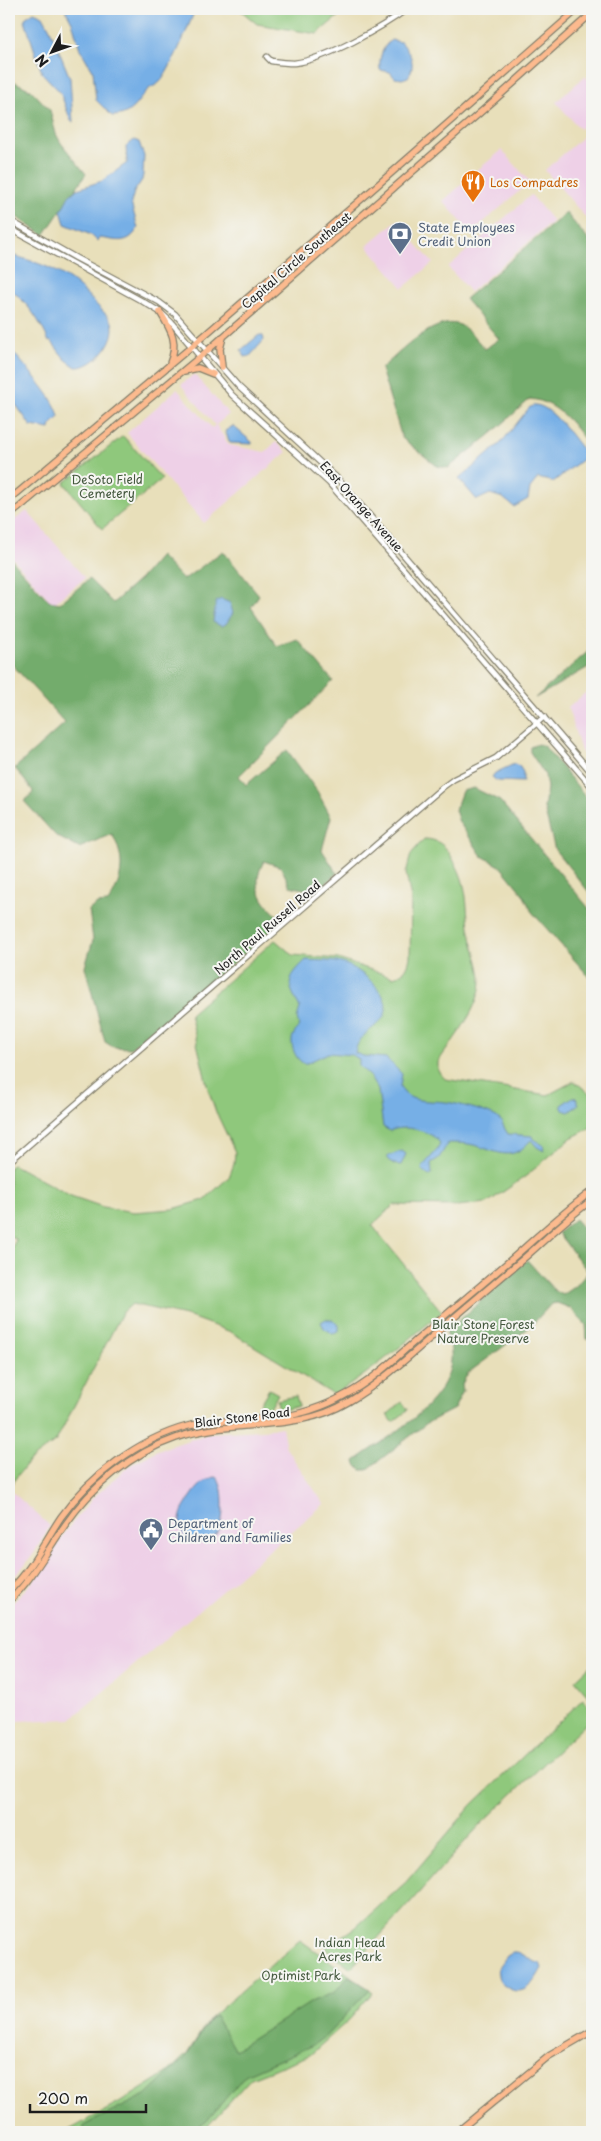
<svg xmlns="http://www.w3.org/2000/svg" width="601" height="2141" font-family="'Playpen Sans',sans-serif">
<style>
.built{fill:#eed0e7}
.green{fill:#8fc87c;stroke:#56724c}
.forest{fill:#73ac6c;stroke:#486444}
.water{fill:#76afe6;stroke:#496681}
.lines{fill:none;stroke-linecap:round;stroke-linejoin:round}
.minor-casing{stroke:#827e6b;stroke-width:7}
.major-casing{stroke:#827e6b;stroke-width:8}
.minor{stroke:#fff;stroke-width:4.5}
.major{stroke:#fcba8e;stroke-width:5.5}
.labels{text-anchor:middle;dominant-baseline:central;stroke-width:4;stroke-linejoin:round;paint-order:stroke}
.food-label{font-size:12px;fill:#c56008;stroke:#f6f6f2;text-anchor:start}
.service-label{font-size:12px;fill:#4e5e75;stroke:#f6f6f2;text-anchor:start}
.street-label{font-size:12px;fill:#1c1c1c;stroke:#f6f6f2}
.park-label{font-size:12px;fill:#44583e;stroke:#f6f6f2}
</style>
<rect width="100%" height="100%" fill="#f6f6f2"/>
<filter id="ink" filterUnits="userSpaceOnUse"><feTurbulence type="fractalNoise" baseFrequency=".02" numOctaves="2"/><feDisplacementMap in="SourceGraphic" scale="10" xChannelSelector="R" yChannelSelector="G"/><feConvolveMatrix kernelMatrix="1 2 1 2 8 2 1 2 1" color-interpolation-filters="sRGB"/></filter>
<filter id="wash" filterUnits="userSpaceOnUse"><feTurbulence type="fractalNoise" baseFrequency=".0096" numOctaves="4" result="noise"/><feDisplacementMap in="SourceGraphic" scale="20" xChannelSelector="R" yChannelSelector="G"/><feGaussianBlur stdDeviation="1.12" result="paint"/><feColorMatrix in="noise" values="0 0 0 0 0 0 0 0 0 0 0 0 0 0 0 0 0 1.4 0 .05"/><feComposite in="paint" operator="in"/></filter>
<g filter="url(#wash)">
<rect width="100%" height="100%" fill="#e8dfba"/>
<!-- built -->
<g class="built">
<polygon points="585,76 592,84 592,118 580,129 556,102"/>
<polygon points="592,129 592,225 545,170"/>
<polygon points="502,150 530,182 471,233 443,201 469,178 478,177 475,172"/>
<polygon points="531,195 553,221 470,292 448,267"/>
<polygon points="396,221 433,263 403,288 367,246"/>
<polygon points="194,374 229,414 216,425 229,445 265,452 276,442 287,452 204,523 127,433 177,389 212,428 215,425 181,385"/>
<polygon points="27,511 85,578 53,604 9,554 9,524"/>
<polygon points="592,687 592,764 581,751 568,708"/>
<polygon points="282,1427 286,1448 324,1504 71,1719 18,1721 9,1729 9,1607 35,1579 66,1531 93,1498 127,1467 158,1450 211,1433 264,1430"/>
<polygon points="9,1489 50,1526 33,1555 9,1583"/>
</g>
<!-- green -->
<g class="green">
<polygon points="239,9 347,9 317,34 257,24"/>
<polygon points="123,436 162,479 102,529 64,483"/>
<path d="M424,839C437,839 445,845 451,856C471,888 464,904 471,937C475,955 485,974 479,993C472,1018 452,1041 438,1062V1071L445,1079L548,1095L574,1081L592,1095V1127L571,1138L526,1176L487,1203L457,1206L394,1205L372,1225L442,1312C407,1341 373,1371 334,1395L231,1332L190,1317L132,1304L122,1313L56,1441L28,1462L9,1487V1253L16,1240L9,1235V1167L12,1164L71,1196L103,1207L134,1212L173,1209L204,1200L229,1177L234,1164L235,1152L216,1112L208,1089L190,1014L275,940L293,955L338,959L393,977C404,974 408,968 410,957L411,899L406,873L411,854Z"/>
<polygon points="269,1389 278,1394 268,1412 258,1407"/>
<polygon points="296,1396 299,1406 279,1411 277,1400"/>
<polygon points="402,1402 408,1410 393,1422 387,1415"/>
<polygon points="592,1664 592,1700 575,1680"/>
<polygon points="583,1699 592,1710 592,1718 480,1825 351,1968 325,1948 355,1928 406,1882 472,1805"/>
<polygon points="300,1940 373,1992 350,2019 310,2055 251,2078 204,2130 195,2132 68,2132 69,2130 119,2103 167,2073 187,2054 209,2019"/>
</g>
<!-- forest -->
<g class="forest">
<polygon points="9,79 31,90 50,110 56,134 61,143 86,174 44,235 9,212"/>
<path d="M566,213L592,244V449C574,427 560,402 530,399L490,435L448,468L437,466L402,438L381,369C399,353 435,315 460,325C469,329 478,342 485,349L499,339L465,299Z"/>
<path d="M223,551L259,595L251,607L277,646L297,639L333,681L239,776L246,785L287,750L317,791L331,817L322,850L337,873L316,892L290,886L281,867L264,861C249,888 264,905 284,921L131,1048L113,1047L105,1042L85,967L93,940L89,910L97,904L108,903C123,880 126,859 112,834L79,848L56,836L24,801L32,794L33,791L15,768L65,723L9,661V557L49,601L60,603L89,579L113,603L140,579L160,556L183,580Z"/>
<polygon points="592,648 592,665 535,698"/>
<polygon points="538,744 545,747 592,804 592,896 555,850 544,808 547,788 545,775 530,752 530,747"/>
<polygon points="474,788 500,801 592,912 592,980 532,912 523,894 500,866 482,856 459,822 455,810 462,791"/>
<path d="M575,1219L592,1239V1343L587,1339L586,1325L570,1308L557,1303L551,1304L530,1327L468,1373L462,1384L463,1391L454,1409L427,1423L367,1470H361L356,1465L355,1461C395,1431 472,1392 446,1332L527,1260L554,1290L563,1295L576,1286L588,1272L558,1233Z"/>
<polygon points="348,1976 370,1989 327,2035 313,2045 245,2075 206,2122 196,2128 136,2132 86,2132 83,2126 146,2095 186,2057 210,2019 215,2016 235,2050 313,2001 335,1992"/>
</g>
<!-- water -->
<g class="water">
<path d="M65,9H195C191,22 169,73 160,82C156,86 149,87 145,93C135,105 130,116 112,116L96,100L93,71L80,49L72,22Z"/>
<polygon points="34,12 43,16 50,29 70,78 73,122 71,121 60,92 42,73 25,21 25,18"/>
<path d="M391,40L401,42C410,52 417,64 408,77L402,79L395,78L390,72L380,70C379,60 381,48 391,40Z"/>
<path d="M134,140L139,142L144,156L143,175L142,180L134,192L131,203L138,228C128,246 116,240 99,238L97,241L91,235L65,224L61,211L69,196L77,189L102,181L127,163L126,147Z"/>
<path d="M15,256C50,266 70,275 94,302C100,309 107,314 112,322C118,340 95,368 76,367L65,359L51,341L49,342C41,322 27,302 9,288V257Z"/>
<polygon points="259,335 263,336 264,340 250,356 245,357 241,350"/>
<path d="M9,347C22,364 56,397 59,417L51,425L50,429L31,426L9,395Z"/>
<path d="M534,405C551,404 572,437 583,450L585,454L583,459L553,482L538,478L530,488L528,499L514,507L503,498L490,494L477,500L459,479L501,443L529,408Z"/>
<polygon points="233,426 252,442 252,444 230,443 225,431"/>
<polygon points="221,599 230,603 233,613 226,624 221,626 213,622 216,602"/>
<polygon points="514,764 519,766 523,772 523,782 497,781 492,777 495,773"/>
<path d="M306,960C318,961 334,960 345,964C361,970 397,997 383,1018C373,1031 358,1034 355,1053L363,1056L386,1058L402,1074L400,1086C407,1104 429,1100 445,1102C456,1103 490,1112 498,1118C503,1122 504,1129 508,1134L532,1136L533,1139L543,1145L544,1151L537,1147L531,1140C512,1162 501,1153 477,1146C468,1143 457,1143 448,1143L439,1158L431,1163L432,1174L429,1176L422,1170L423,1166L437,1150L440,1143C431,1130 403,1124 390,1131L383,1127L378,1090L370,1076L359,1066V1059L352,1055L328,1053L305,1064C296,1061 288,1043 294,1034C295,1031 298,1030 299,1027L297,1018L300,1008C288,984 284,981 306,960Z"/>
<polygon points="573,1097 576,1098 579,1104 569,1112 563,1110 561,1105"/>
<polygon points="402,1151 406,1154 401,1165 394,1164 388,1160 388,1156"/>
<polygon points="326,1319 332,1320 339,1325 339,1332 333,1334 324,1328 321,1322"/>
<path d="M214,1477L218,1478C223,1488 223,1497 223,1508C223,1565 159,1543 187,1503C194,1492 201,1481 214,1477Z"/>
<path d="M512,1953C527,1952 528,1962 540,1963L542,1968C532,1987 520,2001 500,1982L498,1968L507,1956Z"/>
</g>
</g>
<g filter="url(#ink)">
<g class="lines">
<defs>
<g id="minor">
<path d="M267,57L271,61C278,62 287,63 294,63C325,60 383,27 407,9"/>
<polyline points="9,220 76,258 159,302 175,314 239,387 338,479 592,773"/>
<polyline points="9,228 142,301 160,312 171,322 232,395 329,483 592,787"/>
<polyline points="9,1162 443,787 454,779 496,758 544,717"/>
</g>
<g id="major">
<path d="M160,312C171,330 179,342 170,363"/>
<polyline points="222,367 220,349 223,337"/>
<polyline points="184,371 198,368 213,374"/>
<polyline points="9,500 191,347 373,189 578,9"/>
<polyline points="9,516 208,350 498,97 592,13"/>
<path d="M9,1591C32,1570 44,1542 61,1517C90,1476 139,1439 188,1426C216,1419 245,1421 274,1418C298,1415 324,1407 345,1395C373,1381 396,1357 420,1337C451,1310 483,1284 514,1257C540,1234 565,1211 592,1191"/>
<path d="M9,1601C33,1578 46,1552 65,1525C91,1487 132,1453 176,1438C232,1418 295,1434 348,1402C374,1387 397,1367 420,1347C454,1317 489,1288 523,1259C546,1239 568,1217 592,1200"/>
<polyline points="457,2132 549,2056 592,2031"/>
</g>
</defs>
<!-- minor casing -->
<use href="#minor" class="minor-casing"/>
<!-- major casing -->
<use href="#major" class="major-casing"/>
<!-- minor -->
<use href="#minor" class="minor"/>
<!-- major -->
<use href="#major" class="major"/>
</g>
</g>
<!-- icons -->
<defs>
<symbol id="restaurant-pin" viewBox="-11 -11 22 30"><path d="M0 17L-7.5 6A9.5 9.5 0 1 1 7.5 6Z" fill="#e8710a" stroke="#f6f6f2"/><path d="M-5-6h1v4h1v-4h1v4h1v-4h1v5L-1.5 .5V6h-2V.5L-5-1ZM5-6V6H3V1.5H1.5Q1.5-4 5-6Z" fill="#fff"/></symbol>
<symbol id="bank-pin" viewBox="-11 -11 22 30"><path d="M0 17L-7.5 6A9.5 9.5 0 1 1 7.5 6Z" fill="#5c6f8a" stroke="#f6f6f2"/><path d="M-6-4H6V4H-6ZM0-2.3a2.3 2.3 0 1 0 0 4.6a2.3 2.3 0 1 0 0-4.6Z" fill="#fff"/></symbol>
<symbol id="civic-pin" viewBox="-11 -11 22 30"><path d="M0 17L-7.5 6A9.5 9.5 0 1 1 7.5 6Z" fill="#5c6f8a" stroke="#f6f6f2"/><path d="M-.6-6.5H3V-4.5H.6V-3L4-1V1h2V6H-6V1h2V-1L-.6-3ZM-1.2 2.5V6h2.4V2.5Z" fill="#fff"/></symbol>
</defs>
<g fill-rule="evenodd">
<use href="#restaurant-pin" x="459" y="168" width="28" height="38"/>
<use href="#bank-pin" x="386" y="220" width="28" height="38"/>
<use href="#civic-pin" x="137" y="1516" width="28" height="38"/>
</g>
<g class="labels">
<!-- food labels -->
<g class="food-label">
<text x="490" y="182">Los Compadres</text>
</g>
<!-- service labels -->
<g class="service-label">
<text x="418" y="227">State Employees<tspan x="418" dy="14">Credit Union</tspan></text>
<text x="168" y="1523">Department of<tspan x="168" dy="14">Children and Families</tspan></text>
</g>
<!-- street labels -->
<g class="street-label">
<text transform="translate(296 260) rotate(-41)">Capital Circle Southeast</text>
<text transform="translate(362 506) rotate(48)">East Orange Avenue</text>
<text transform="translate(267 927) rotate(-41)">North Paul Russell Road</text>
<text transform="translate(242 1417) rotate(-7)">Blair Stone Road</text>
</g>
<!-- park labels -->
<g class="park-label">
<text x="107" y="479">DeSoto Field<tspan x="107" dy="14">Cemetery</tspan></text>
<text x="483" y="1324">Blair Stone Forest<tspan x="483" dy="14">Nature Preserve</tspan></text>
<text x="350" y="1942">Indian Head<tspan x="350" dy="14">Acres Park</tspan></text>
<text x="301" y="1975">Optimist Park</text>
</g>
</g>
<!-- margin -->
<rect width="601" height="2141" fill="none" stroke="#f6f6f2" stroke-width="30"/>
<!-- north arrow -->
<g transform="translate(52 52) rotate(229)" stroke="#f6f6f2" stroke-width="4" paint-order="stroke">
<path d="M0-4L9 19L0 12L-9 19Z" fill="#1c1c1c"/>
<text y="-8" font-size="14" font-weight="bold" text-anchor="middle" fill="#1c1c1c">N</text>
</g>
<!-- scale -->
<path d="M30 2104v8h116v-8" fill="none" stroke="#1c1c1c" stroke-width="2.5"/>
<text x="38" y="2104" font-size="15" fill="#1c1c1c" stroke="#f6f6f2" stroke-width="4" paint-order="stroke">200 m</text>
</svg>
